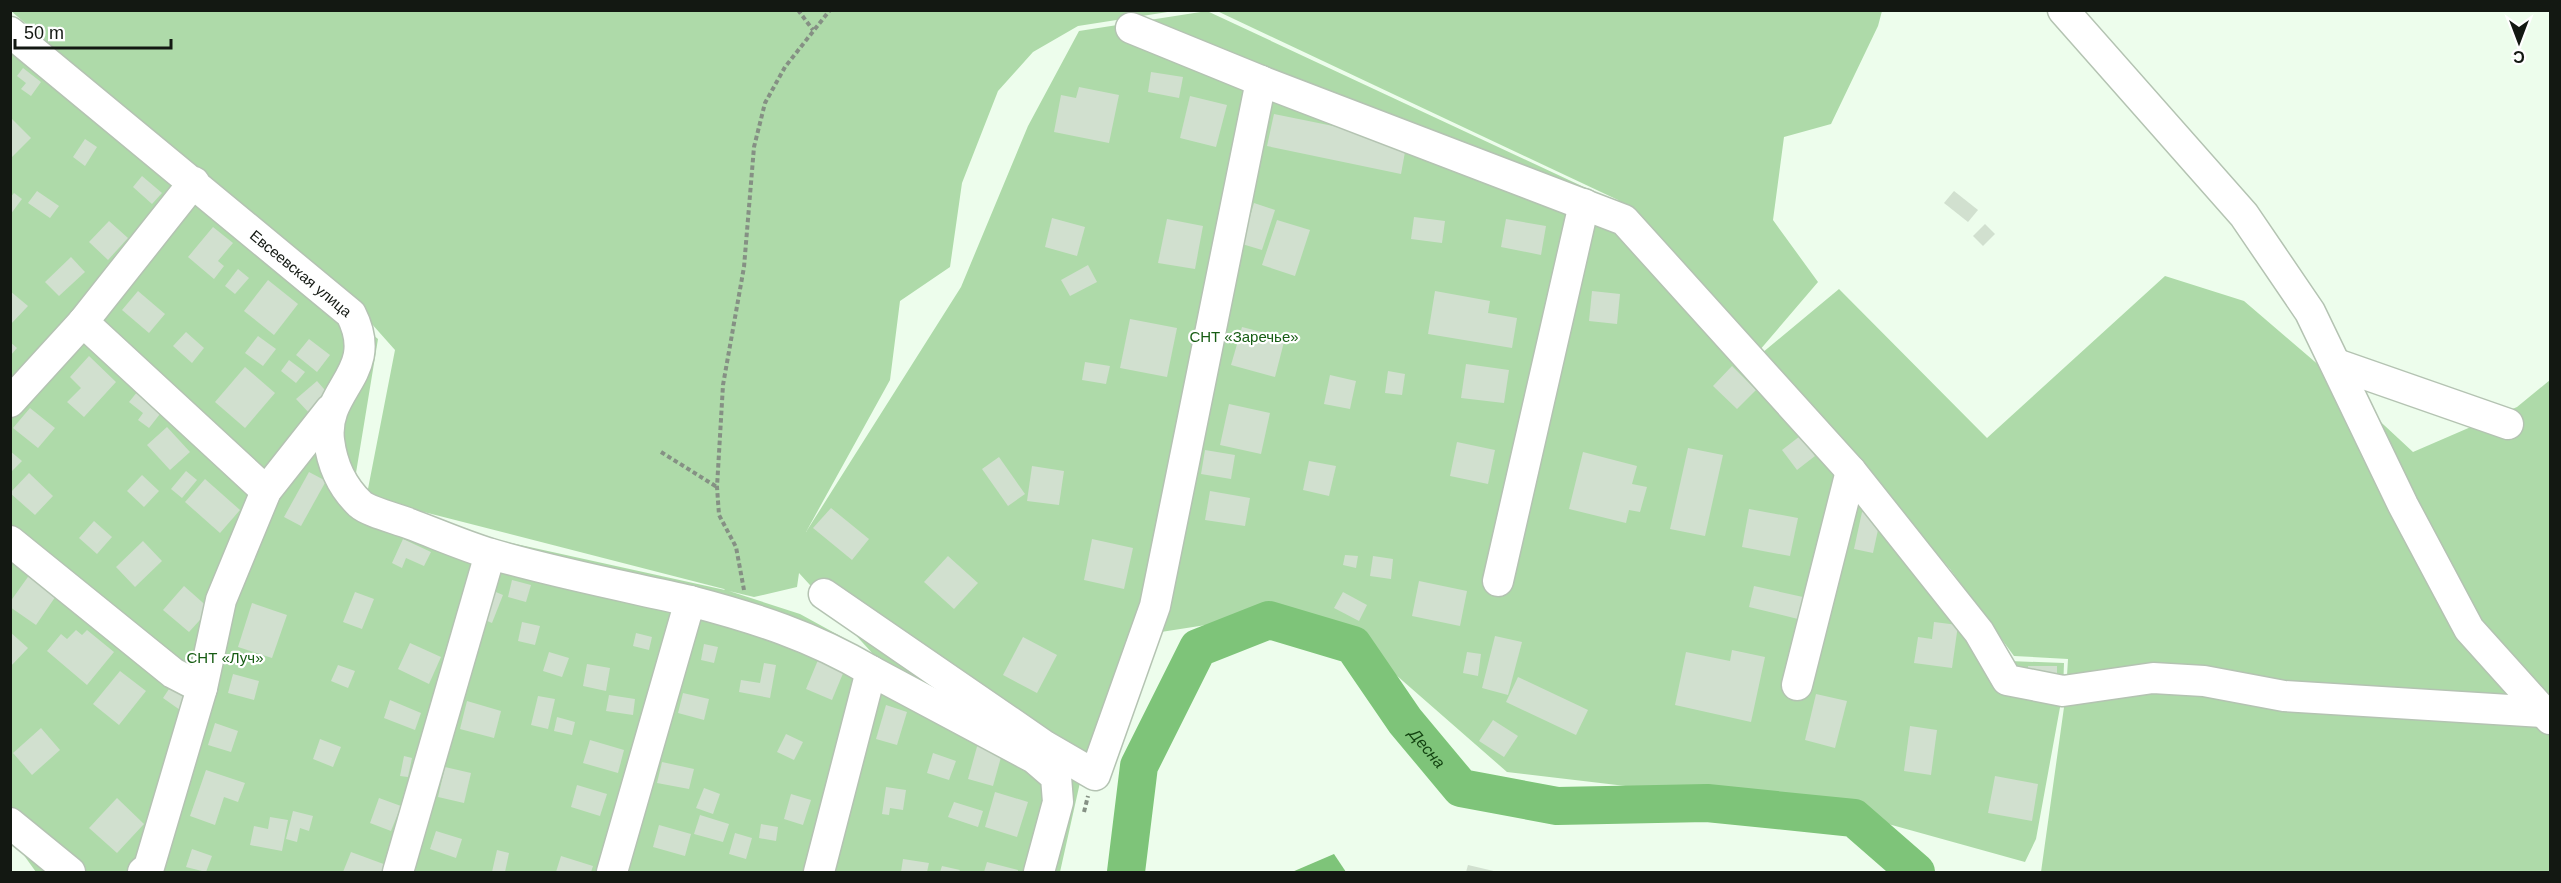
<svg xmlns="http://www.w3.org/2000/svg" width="2561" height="883" font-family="Arial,sans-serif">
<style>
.green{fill:#aedaa9;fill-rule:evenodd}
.water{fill:#7ec479}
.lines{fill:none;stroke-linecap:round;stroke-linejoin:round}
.river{stroke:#7ec479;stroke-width:38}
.building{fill:#d1e0cf}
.minor-casing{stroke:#b4c3b2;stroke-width:33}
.path{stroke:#859084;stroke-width:4;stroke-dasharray:4.5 3;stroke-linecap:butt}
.minor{stroke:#fff;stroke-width:30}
.labels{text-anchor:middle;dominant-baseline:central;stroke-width:4.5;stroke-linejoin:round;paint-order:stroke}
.street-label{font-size:15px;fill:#131812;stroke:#fff}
.park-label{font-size:15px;fill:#165c13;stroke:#fff}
.water-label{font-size:16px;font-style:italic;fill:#134311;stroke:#fff}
</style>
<rect width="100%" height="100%" fill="#edfdec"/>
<!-- green -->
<g class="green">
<path d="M11,11H1174L1078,26L1033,52L998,91L962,183L950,267L900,301L890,380L806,532L961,287L1028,126L1079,31L1207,11L1616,202L2009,661L2064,663L2063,691L2036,839L2025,862L1845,812L1507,772L1356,640L1270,615L1161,632L1081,778L1060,872H36L10,836V34L378,339L354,485L367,494L395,350L355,305ZM377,500L724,589L725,590L403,519ZM799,573L873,654L800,614L729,591L754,597L797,587Z"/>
<polygon points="1217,11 1882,11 1878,26 1831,124 1784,137 1773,220 1818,282 1759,351 1618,200"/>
<polygon points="2165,276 2244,301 2328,373 2413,452 2517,407 2550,380 2550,872 2041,872 2066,693 2068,659 2014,656 1950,569 1762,353 1839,289 1987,438"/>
</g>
<!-- water -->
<polygon class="water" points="1334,854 1346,872 1292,872"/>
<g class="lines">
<!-- river -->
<path class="river" id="s1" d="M1126,872L1139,766L1198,648L1269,620L1353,645L1405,721L1461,788L1557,806L1707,803L1854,818L1916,872"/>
</g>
<!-- building -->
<g class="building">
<polygon points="23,68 41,82 31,96 21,89 26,83 17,76"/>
<polygon points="1151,72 1183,77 1179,98 1148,92"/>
<polygon points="1079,87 1119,95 1109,143 1054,132 1061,95 1076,98"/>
<polygon points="1190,96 1227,105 1216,147 1180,138"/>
<polygon points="1274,114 1407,141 1401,174 1267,146"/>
<polygon points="10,117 31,138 10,159"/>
<polygon points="85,139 97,147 85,166 73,157"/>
<polygon points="142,176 162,193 152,204 133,187"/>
<polygon points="37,191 59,206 50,218 28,203"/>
<polygon points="1954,191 1978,210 1968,222 1944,203"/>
<polygon points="14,193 22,199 10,215 10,198"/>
<polygon points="1254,203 1275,210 1262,250 1242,244"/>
<polygon points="1414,217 1445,221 1442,243 1411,239"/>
<polygon points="1052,218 1085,227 1077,256 1045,247"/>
<polygon points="1167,219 1203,226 1195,269 1158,263"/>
<polygon points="1506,219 1546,226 1541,255 1501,247"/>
<polygon points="1277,220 1310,230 1295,276 1262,265"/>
<polygon points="109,221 128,238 108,260 89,242"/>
<polygon points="1985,224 1995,234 1983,246 1973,236"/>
<polygon points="213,227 233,243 218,261 224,266 214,279 188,257"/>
<polygon points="71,257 85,272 59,296 45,282"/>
<polygon points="1088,265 1097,282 1070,296 1061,280"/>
<polygon points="238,269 249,278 235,294 225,286"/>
<polygon points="268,280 298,304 274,335 244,311"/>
<polygon points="10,291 28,306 10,325"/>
<polygon points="138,291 165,314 149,333 122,310"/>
<polygon points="1435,291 1490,301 1488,313 1517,318 1512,348 1428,334"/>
<polygon points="1592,291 1620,294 1617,324 1589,321"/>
<polygon points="1130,319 1177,328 1167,377 1120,368"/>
<polygon points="1242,327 1285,338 1275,377 1231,365"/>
<polygon points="186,332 204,348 192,363 173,346"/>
<polygon points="258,336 276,349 263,366 245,353"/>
<polygon points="309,339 330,355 317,372 296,355"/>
<polygon points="10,342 17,348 10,356"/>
<polygon points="89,356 116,382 84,417 67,402 81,388 70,377"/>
<polygon points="289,360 305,372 296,383 281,371"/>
<polygon points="1085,362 1110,366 1106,384 1082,380"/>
<polygon points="1466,364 1509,370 1504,403 1461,398"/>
<polygon points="1732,366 1756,390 1737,409 1713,386"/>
<polygon points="245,367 275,393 245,428 215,402"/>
<polygon points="1388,371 1405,374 1402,395 1385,393"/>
<polygon points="1330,375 1356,381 1350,409 1324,404"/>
<polygon points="317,381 331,397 311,415 296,399"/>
<polygon points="142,386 167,405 149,428 138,420 143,413 129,402"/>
<polygon points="1229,404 1270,413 1261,454 1220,445"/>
<polygon points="30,408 55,428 38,448 13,428"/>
<polygon points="167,427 190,452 170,470 147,445"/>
<polygon points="1800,436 1815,456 1797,470 1782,450"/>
<polygon points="1457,442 1495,450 1488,484 1450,476"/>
<polygon points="1688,448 1723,455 1705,536 1670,529"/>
<polygon points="1205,450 1235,455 1231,479 1201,474"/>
<polygon points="10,451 22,461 10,473"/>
<polygon points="1583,452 1637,466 1632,484 1647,487 1640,512 1629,510 1626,523 1569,509"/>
<polygon points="999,457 1025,494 1008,506 982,469"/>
<polygon points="1309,461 1336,466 1329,496 1303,490"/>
<polygon points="1032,466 1064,471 1059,505 1027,501"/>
<polygon points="186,471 197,480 182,498 171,489"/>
<polygon points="309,472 326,481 301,526 284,517"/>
<polygon points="29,473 53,496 35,515 10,493"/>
<polygon points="142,475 159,491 144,507 127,491"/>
<polygon points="205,479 240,510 220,533 185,502"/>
<polygon points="1210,491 1250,498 1245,526 1205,520"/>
<polygon points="831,508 869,539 852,560 813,528"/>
<polygon points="1749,509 1798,518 1790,556 1742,547"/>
<polygon points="1862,512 1881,516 1873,553 1854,549"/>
<polygon points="94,521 112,537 97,554 79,538"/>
<polygon points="403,539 431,552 424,566 406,558 402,568 392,563"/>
<polygon points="1092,539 1133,548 1124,589 1084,580"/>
<polygon points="143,541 162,561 135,587 116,567"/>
<polygon points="1345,555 1358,556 1356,568 1343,565"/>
<polygon points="948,556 978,583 954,609 924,582"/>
<polygon points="1373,556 1393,559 1391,579 1370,576"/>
<polygon points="30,574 58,593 36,625 10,607 10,602"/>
<polygon points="512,580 531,585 526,602 508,597"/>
<polygon points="1419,581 1467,591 1460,626 1412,616"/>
<polygon points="184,586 210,609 189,632 163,610"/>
<polygon points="1754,586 1803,597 1798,619 1749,607"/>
<polygon points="491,590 503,595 492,623 480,618"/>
<polygon points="355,592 374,599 362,629 343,622"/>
<polygon points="1343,592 1367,605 1359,621 1334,608"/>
<polygon points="252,603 287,615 272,658 238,647"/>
<polygon points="522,622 540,626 535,645 518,641"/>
<polygon points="1934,622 1958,625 1952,668 1914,663 1918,637 1932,639"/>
<polygon points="76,630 82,635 87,630 114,652 87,685 47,651 61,634 67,639"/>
<polygon points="10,632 28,648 10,667"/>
<polygon points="636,633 652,637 649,650 633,646"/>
<polygon points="1495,636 1522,642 1508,695 1482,688"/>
<polygon points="1023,637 1057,655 1037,693 1003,675"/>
<polygon points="410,643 441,657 429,684 398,669"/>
<polygon points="704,644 718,647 714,663 701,660"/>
<polygon points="1732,650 1765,657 1751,722 1675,705 1686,652 1730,661"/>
<polygon points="549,652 569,658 562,677 543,671"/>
<polygon points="1467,652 1481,654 1478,676 1463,673"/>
<polygon points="818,660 844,671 832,700 806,689"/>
<polygon points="764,663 776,665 770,698 739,692 741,680 760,683"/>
<polygon points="587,664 610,668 606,691 583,686"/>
<polygon points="338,665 355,671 348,688 331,681"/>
<rect x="2028" y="666" width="29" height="17"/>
<polygon points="120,671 146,691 119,725 93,704"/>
<polygon points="233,674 259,681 254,700 228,693"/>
<polygon points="1518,677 1588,710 1576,735 1506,702"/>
<polygon points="175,680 193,692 180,710 163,698"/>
<polygon points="683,693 709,699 704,720 678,713"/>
<polygon points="1816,694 1847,701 1835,748 1805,740"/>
<polygon points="609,695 635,699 633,715 606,711"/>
<polygon points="538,696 555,699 548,729 531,725"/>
<polygon points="390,700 421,713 415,730 384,718"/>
<polygon points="467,701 501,711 494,738 460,729"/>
<polygon points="886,705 907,712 897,745 876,739"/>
<polygon points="557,717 575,722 572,735 554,731"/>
<polygon points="1493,720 1518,736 1504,757 1479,741"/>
<polygon points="215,723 238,731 231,752 208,745"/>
<polygon points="1910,726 1937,730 1931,775 1904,771"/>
<polygon points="41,728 60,750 32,775 13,753"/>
<polygon points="786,734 803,742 794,760 777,752"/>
<polygon points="320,739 341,747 333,767 313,759"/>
<polygon points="590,740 624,750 618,773 583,763"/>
<polygon points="978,743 1003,750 993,786 968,779"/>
<polygon points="933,753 956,761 949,780 927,773"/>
<polygon points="404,756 412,758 408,777 400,776"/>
<polygon points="662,762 694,769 689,789 657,783"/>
<polygon points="445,767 471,773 464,803 438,797"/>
<polygon points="206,770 245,783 238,802 224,797 215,825 190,816"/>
<polygon points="1995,776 2038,784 2032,821 1988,813"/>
<polygon points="577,785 607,794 600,816 571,807"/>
<polygon points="886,787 906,790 903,810 890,808 889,815 882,814"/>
<polygon points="704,788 720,794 713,814 696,808"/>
<polygon points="995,792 1028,802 1017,837 985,827"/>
<polygon points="791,794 811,800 803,825 784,819"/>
<polygon points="117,798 144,824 117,853 89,828"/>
<polygon points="379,798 401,806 391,831 370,823"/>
<polygon points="954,802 983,811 978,827 948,817"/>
<polygon points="293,811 313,816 309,831 300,828 297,842 286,839"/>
<polygon points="700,815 729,824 723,842 694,834"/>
<polygon points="270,817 288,820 282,851 250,845 254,826 268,829"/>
<polygon points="761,824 778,827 776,841 759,838"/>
<polygon points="659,825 691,834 685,856 653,847"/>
<polygon points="436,831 462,839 456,858 430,849"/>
<polygon points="735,833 752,838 746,859 729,854"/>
<polygon points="192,849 212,856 206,872 186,867"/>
<polygon points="497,850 509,853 505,872 492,872"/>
<polygon points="351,852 389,866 387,872 343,872"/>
<polygon points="561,856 593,866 591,872 556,872"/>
<polygon points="903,859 929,863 927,872 901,872"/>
<polygon points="987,862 1018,870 1018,872 984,872"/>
<polygon points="1468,865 1498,872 1466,872"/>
<polygon points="942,866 960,870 959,872 940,872"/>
</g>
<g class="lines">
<defs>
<g id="minor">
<polyline points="2063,10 2244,215 2310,312 2403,505 2469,629 2550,719"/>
<polyline points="1131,28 1261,81"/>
<path id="s2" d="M10,32L351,314C381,373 323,388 329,440C332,464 342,487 360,504C369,512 398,519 410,524C437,534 464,546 491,554C556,573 624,586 690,601"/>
<polyline points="83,322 266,491"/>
<polyline points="2336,364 2508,424"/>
<polyline points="10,402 83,322 194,182"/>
<polyline points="10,541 173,673 202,688"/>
<polyline points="1498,581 1584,204"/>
<polyline points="824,594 1045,746 1095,775 1155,606 1261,81 1624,220 1851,471 1979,632 2007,680 2063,691 2153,678 2204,681 2284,696 2543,712"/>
<polyline points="1797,685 1851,471"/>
<polyline points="10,823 70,872"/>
<polyline points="143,872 149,867 202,688 221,600 266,491 330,410"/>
<polyline points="398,872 490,554"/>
<path d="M612,872L690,601C755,618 812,636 871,671"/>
<polyline points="819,872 871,671 1034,758 1056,777 1058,802 1039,872"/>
</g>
</defs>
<!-- minor casing -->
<use href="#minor" class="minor-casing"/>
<!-- path -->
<g class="path">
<polyline points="798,10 813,30"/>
<polyline points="661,452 717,487"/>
<polyline points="744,590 736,547 719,515 717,487 723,385 744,267 754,147 765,103 785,67 830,10"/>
<polyline points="1084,812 1088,796"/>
</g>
<!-- minor -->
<use href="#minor" class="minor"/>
</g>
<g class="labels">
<!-- street labels -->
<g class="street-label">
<text stroke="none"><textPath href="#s2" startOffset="378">Евсеевская улица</textPath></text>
</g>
<!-- park labels -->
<g class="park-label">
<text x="1244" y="336">СНТ «Заречье»</text>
<text x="225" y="657">СНТ «Луч»</text>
</g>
<!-- water labels -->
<g class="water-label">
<text stroke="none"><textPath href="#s1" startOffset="530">Десна</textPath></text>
</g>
</g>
<!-- border -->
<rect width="2561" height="883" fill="none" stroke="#131812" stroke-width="24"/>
<!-- north arrow -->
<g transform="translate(2519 42) rotate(180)" stroke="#ffffff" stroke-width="4.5" paint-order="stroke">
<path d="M0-4.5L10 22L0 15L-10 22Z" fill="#131812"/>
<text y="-9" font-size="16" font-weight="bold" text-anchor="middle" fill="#131812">С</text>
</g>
<!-- scale -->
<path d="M15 39v9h156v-9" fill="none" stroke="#131812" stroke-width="3"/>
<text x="24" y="39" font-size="18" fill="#131812" stroke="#ffffff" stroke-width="4.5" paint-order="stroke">50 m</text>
</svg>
